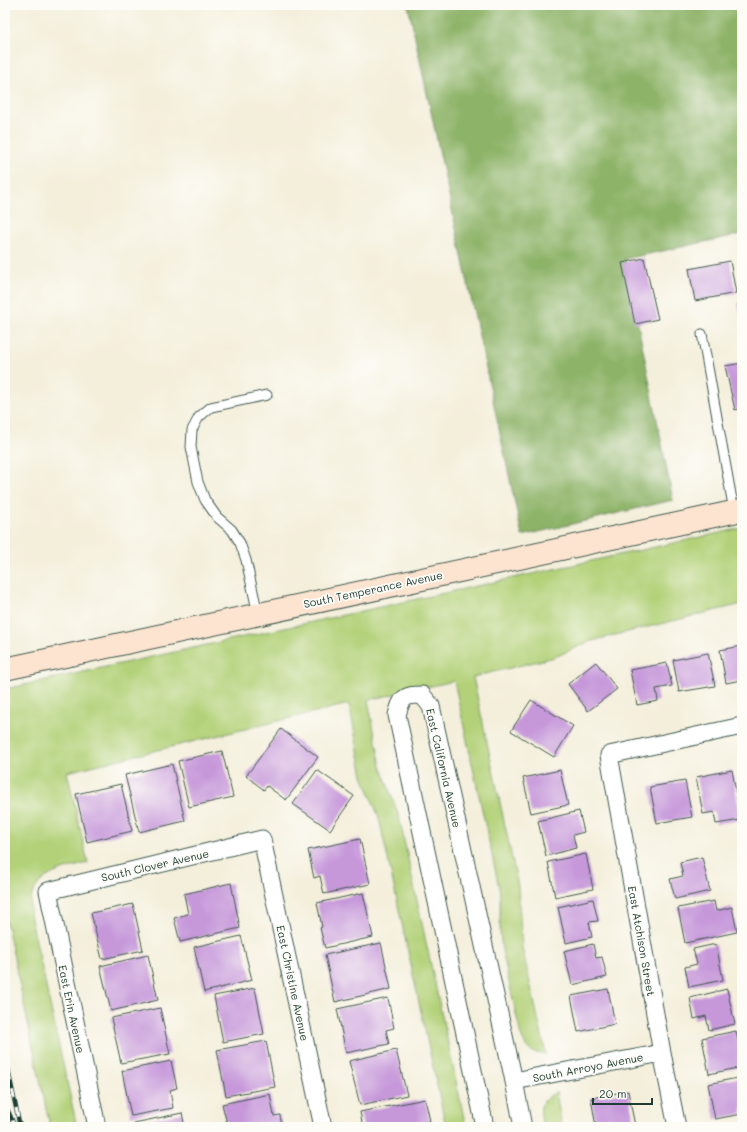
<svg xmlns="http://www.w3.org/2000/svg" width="747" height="1132" font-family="Mali,sans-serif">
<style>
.green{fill:#b2d178;stroke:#688756}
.forest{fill:#8db368;stroke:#56784e}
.building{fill:#c698da}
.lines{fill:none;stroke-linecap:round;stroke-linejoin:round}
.lane-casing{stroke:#3f584d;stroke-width:11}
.street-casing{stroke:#3f584d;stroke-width:19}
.secondary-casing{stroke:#3f584d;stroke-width:24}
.lane{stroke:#fff;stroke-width:9}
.street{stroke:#fff;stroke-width:17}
.secondary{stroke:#fde4d1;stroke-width:22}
.rail-casing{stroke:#1f3d34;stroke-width:4.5}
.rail{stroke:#fdfcf7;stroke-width:3;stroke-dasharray:9;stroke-linecap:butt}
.labels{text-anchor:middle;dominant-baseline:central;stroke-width:3.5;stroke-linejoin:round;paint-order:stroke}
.street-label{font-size:11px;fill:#1f3d34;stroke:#fdfcf7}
</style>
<rect width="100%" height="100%" fill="#fdfcf7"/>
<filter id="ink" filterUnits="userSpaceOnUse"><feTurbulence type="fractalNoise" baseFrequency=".025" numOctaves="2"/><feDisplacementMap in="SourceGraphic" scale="8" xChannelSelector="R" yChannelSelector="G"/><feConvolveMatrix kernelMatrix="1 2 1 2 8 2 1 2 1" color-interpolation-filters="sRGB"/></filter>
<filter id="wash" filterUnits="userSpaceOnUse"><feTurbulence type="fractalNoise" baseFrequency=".012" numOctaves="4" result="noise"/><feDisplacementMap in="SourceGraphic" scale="16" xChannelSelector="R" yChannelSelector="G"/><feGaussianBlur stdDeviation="0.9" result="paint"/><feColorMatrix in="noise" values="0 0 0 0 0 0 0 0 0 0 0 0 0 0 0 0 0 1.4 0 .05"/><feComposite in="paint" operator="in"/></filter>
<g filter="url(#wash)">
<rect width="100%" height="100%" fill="#f4efdb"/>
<!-- green -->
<g class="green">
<path d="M742,528V604L591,641L555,657L473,677L518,886L522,947L546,1054C530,1053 527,1050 521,1036L502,950L500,932V892L454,681L368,700L381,766L399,817L466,1127H446L379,818L363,776L349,704L67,772L88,863C66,869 41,872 32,895C30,900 31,908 30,914L77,1127H50L5,916V689Z"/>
<path d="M556,1092L562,1127H543C539,1107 538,1103 556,1092Z"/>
</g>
<!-- forest -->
<polygon class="forest" points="408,5 742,5 742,234 625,259 673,500 522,536"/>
<g id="blocks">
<!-- building -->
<g class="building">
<polygon points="644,258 658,319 635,324 622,263"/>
<polygon points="730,261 736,293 695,301 689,269"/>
<polygon points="742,303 742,318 741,318 738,304"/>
<polygon points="742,363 742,408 735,410 725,366"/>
<polygon points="742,646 742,680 726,683 720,650"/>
<polygon points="708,653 715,686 679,692 673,660"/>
<polygon points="596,662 617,689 588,711 568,684"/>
<polygon points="667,663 672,686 656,689 658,701 637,705 630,670"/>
<polygon points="531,700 573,726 554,757 511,731"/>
<polygon points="281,729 318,757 286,800 267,786 264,790 246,776"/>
<polygon points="222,751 233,797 189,807 178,761"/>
<polygon points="172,764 185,821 139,832 125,775"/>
<polygon points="317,770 354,796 330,830 293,804"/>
<polygon points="560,770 568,805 531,813 523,778"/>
<polygon points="732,770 741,820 716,824 714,812 703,814 696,777"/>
<polygon points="685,781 692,817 657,823 650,787"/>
<polygon points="121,784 132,831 87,842 76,794"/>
<polygon points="579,811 584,832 573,835 576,848 546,856 538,821"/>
<polygon points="360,839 370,884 324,894 320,876 314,878 308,850"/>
<polygon points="586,854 593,889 555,897 548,862"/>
<polygon points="702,857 710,891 675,899 670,879 683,876 680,862"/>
<polygon points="231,883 240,928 180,942 174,918 188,914 184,894"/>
<polygon points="363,893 373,937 325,948 320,928 322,927 317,903"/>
<polygon points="593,899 598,921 589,922 592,937 566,943 558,907"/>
<polygon points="714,901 716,911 732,907 737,932 685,943 678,908"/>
<polygon points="133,904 143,950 102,959 91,913"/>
<polygon points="241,936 252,980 204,992 194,947"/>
<polygon points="381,943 391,989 335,1002 325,955"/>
<polygon points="593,944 596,958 602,957 607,977 572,985 564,951"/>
<polygon points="716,944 723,980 689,987 685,967 697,964 693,949"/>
<polygon points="148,955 158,1000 111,1011 100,966"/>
<polygon points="255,988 264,1034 223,1042 214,996"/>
<polygon points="608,989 615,1024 578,1032 571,996"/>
<polygon points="727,989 735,1024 709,1030 706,1016 694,1019 690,998"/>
<polygon points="388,998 394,1028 386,1030 389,1044 346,1053 337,1009"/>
<polygon points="160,1008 170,1054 121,1063 111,1018"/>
<polygon points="736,1031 742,1061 742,1067 709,1074 702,1038"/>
<polygon points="266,1041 275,1087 226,1096 217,1050"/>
<polygon points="396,1050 407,1095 360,1105 349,1061"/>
<polygon points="171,1061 177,1088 170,1090 173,1108 131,1116 122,1071"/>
<polygon points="742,1077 742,1114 715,1119 708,1084"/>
<polygon points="628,1091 635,1126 596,1127 591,1098"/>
<polygon points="270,1094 274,1116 280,1115 282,1127 228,1127 222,1104"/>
<polygon points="425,1099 430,1121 419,1123 420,1127 363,1127 360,1112"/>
<polygon points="182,1113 185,1127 135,1127 134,1123"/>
</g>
</g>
</g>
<g filter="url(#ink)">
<use href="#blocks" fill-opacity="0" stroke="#3f584d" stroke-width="1"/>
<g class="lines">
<defs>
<g id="lane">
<polyline points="702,334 734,511"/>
<polyline points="258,614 246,560 240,543 232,530 217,517 205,500 198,482 191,447 192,430 199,417 211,407 267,395"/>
</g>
<g id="street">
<polyline points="514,1081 662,1053"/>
<polyline points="97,1127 48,891 262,839 323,1127"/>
<path d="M485,1127L397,715C402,697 404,695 422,695L431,706L514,1081L523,1127"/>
<polyline points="677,1127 662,1053 609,755 742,726"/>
</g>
<polyline id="secondary" points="5,669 742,510"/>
</defs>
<!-- lane casing -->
<use href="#lane" class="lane-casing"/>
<!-- street casing -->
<use href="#street" class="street-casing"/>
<!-- secondary casing -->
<use href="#secondary" class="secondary-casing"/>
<!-- lane -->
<use href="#lane" class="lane"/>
<!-- street -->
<use href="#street" class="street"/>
<!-- secondary -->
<use href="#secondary" class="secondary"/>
<defs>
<g id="rail">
<polyline points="5,1055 20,1127"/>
<polyline points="5,1104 15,1127"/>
</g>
</defs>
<!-- rail casing -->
<use href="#rail" class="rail-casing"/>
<!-- rail -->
<use href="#rail" class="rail"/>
</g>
</g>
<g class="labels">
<!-- street labels -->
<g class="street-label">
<text transform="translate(373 589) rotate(-12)">South Temperance Avenue</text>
<text transform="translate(444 768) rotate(77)">East California Avenue</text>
<text transform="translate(155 865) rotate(-13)">South Clover Avenue</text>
<text transform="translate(642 941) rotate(80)">East Atchison Street</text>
<text transform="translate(293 983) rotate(78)">East Christine Avenue</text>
<text transform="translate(72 1009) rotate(78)">East Erin Avenue</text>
<text transform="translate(588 1067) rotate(-11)">South Arroyo Avenue</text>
</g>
</g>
<!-- margin -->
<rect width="747" height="1132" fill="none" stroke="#fdfcf7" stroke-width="20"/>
<!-- scale -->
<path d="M593 1098v6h59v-6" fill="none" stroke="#1f3d34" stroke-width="2"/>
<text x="599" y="1098" font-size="12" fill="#1f3d34" stroke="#fdfcf7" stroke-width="3" paint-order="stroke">20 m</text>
</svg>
